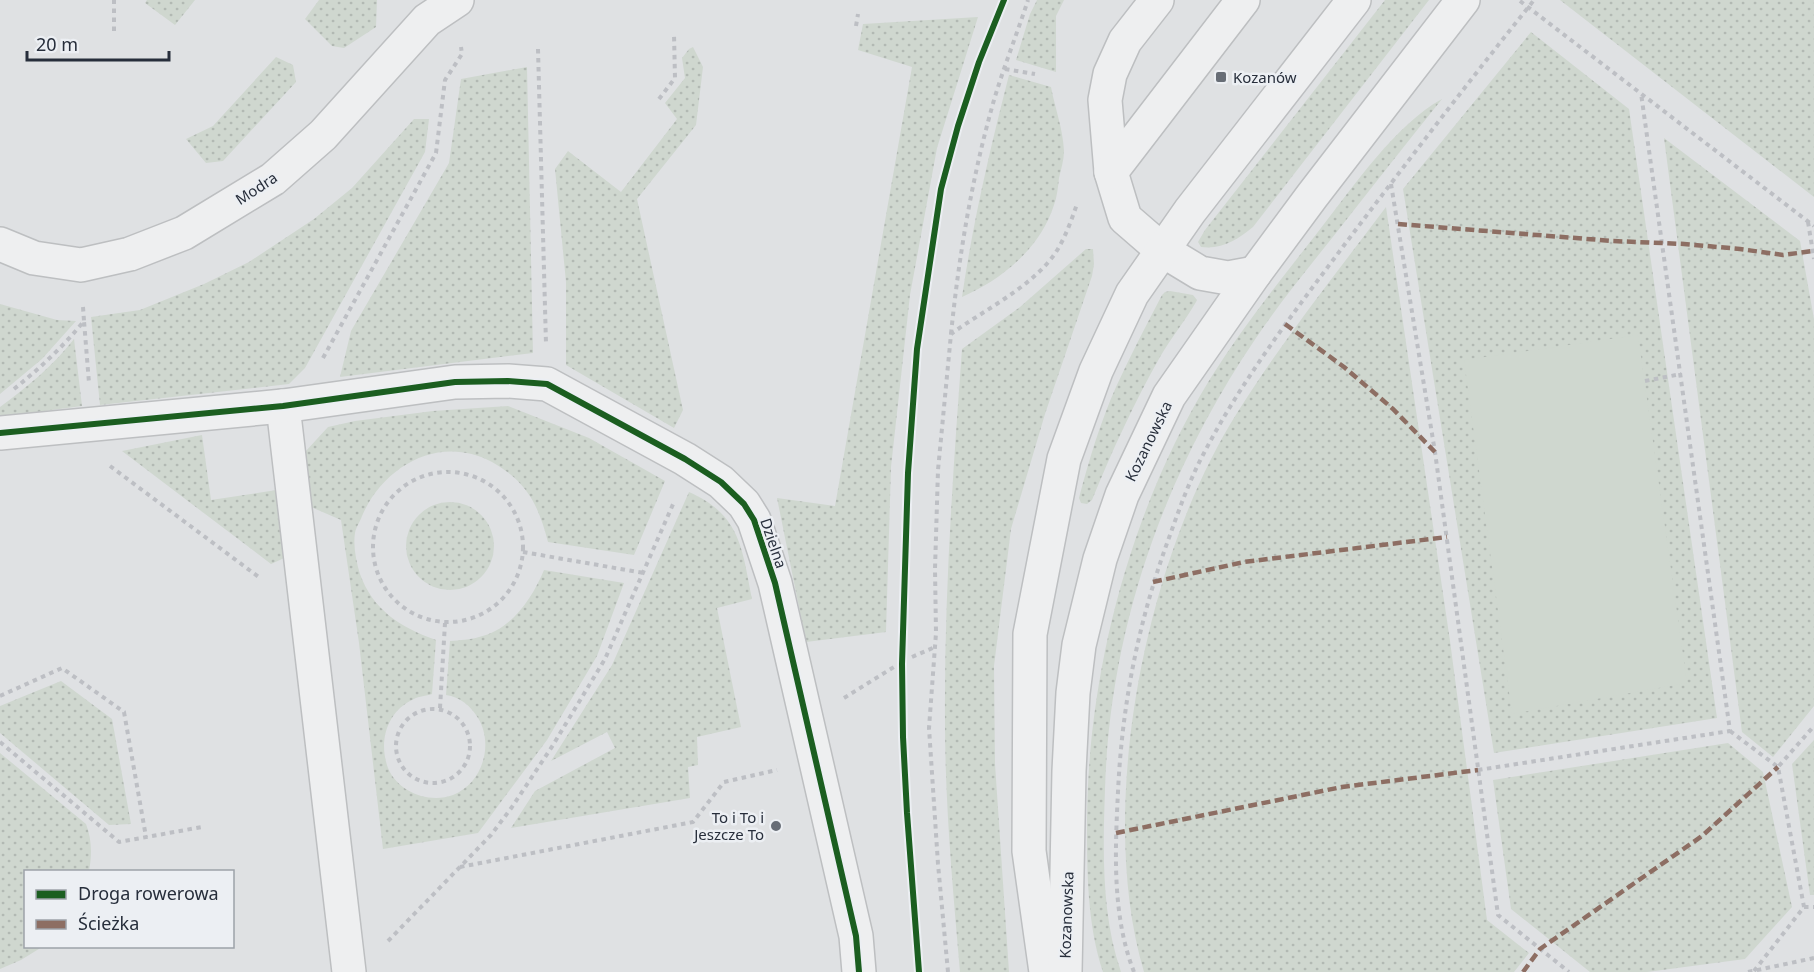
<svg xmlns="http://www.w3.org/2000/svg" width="1814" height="972" font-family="'Noto Sans',sans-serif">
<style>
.grass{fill:url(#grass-dots)}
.garden{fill:#cfd7cf}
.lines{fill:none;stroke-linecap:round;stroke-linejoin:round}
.minor-casing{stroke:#bdbfc1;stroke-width:36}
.path{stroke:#bdbfc4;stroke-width:4;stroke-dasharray:4.5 4.5;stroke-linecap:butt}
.minor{stroke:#eeeff0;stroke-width:33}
.quiet{stroke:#8d6e63;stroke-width:4.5;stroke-dasharray:9 4.5;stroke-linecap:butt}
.cycleway-casing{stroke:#eceff3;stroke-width:10}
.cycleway{stroke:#1b5e20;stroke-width:6}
.poi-dot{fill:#676d76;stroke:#eceff3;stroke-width:2}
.labels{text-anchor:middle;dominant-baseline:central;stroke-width:5;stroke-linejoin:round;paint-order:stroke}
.poi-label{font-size:15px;fill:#272e3b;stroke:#eceff3;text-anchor:start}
.street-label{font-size:15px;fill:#272e3b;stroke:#eceff3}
</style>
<defs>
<pattern id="grass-dots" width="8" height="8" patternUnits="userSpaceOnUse" patternTransform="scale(1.5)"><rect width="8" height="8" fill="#cfd7cf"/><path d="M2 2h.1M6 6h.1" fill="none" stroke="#b2b9b3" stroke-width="1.8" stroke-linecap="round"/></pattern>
</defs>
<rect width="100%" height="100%" fill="#dfe1e3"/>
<!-- grass -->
<g class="grass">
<polygon points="147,0 195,0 175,25 145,3"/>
<polygon points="319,0 377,0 376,27 344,48 332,46 305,19"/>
<polygon points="1037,0 1064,0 1056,16 1056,72 1016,60 1030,14"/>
<path d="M1385,0H1429L1253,227C1238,239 1222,250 1201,247L1198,242L1205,230Z"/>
<polygon points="1560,0 1814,0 1814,197"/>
<polygon points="978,17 937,148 910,295 891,467 886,632 806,642 777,498 835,506 912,67 858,50 863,24"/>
<polygon points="1531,32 1629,109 1717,718 1494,753 1403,189"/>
<polygon points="693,47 703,67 696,125 637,199 683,410 674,428 566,365 566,282 555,169 568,151 621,192 677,119 665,103 685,78 682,58 689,49"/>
<polygon points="276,57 293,65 296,82 223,161 206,163 186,139 213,126"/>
<polygon points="527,67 533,353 340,377 351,331 449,163 461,79"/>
<path d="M1009,75L1051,87C1055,108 1063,129 1064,151C1064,160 1061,169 1059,178C1058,187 1057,197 1054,205C1040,249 1001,280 962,297C973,222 990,149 1009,75Z"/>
<path d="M1442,99C1406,144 1371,188 1336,233C1309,267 1281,301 1256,338C1165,472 1110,626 1105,789C1103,849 1101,914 1121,972H1103C1087,924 1087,871 1087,821C1088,670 1131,508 1210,379C1243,326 1283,277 1321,228C1353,187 1396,124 1442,99Z"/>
<polygon points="414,119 429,119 425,152 305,368 289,384 100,405 91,317 140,310 204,284 249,262 314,219 352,188"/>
<polygon points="1664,138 1800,241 1814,319 1814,706 1773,757 1742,732"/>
<path d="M1386,207L1450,641L1487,920L1529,953L1514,972H1144C1095,807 1146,557 1237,413C1282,341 1335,275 1386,207Z"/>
<path d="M1086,249H1093L1094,264L1092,276L1045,414L1011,529L994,666L995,764L1009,972H960C953,889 945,806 945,722C944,597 953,473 962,349L1020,307Z"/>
<path d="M1170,291L1193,295L1197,300L1196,302C1185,321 1171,338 1160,357C1134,403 1112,451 1092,500L1087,504L1081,503L1079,498C1089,460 1100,423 1116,387C1130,356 1146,326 1162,295L1165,292Z"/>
<polygon points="0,304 57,320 76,321 42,359 0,394"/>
<path d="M74,339L82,406L0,417V407C27,387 53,366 74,339Z"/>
<path d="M508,406L589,438L665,481L634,555L548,542C538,504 527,482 492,462C440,434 384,465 362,516C360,522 356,527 355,533C353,546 356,561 360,574C373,610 400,627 436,640L432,694C426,696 419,696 414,699C387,711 378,741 388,768C398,792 429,804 453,795C483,783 494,744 478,718C471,706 460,697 446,695L450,641C460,640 470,640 479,637C511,630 532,599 544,570L624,583L597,656L547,740L478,833L383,849L359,643L341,520L311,507L305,452L328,427L355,421L433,411Z"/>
<polygon points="202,435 211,500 283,489 291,555 271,564 122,451"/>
<path d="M689,492C741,515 742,549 752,599L717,608L741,727L697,737L698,765L688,767L690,798L511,828L535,791L615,748L607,732L551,761L612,665Z"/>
<circle cx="450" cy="546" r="44"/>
<polygon points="61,681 112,719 131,824 109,825 0,733 0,706"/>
<polygon points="1814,740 1814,895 1810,895 1792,764"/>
<polygon points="1728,743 1763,772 1792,907 1745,959 1647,972 1590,972 1511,909 1493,780"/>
<path d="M0,753L86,824C92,839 92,856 89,871L26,872V946L42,947L21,960L0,969Z"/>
</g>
<!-- garden -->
<polygon class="garden" points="1638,335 1687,683 1512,714 1464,360"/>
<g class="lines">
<defs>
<g id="minor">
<polyline points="1157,0 1125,41 1110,74 1105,100 1111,172 1125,218 1162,250 1200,273 1228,278 1255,273"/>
<polyline points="1111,172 1243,0"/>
<polyline points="0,244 34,258 81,265 130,254 184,233 273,179 323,135 427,20 457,0"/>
<polyline points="283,406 349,972"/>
<polyline points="0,433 283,406 455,382 508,381 547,384 685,459 721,482 744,504 754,520 775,583 856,936 859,972"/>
<polyline points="1046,972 1029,851 1030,634 1064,459 1096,371 1132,294 1190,211 1354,0"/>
<polyline points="1065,972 1069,771 1073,693 1079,645 1100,559 1122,495 1169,396 1255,273 1312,196 1463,0"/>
</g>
</defs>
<!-- minor casing -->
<use href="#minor" class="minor-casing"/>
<!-- path -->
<g class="path">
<polyline points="1520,1 1814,226"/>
<polyline points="856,26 858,14"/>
<polyline points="114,31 114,0"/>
<polyline points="538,49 546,344"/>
<polyline points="1005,69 1035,74"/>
<polyline points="659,99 675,78 674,34"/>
<polyline points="1391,184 1435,452 1498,915 1569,972"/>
<polyline points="1808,222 1814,259"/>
<polyline points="83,307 84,321"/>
<path d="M951,334C959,255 972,177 994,100C1004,66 1017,34 1028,0"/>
<polyline points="323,358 436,153 445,80 462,54 461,47"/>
<polyline points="1645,381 1681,374"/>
<path d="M14,389C40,368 63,347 84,321L89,383"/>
<polyline points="110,466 260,578"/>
<circle cx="448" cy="547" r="75"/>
<polyline points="523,552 644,573"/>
<polyline points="912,657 935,647"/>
<polyline points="0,696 62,668 124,712 146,837"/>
<polyline points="844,698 894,667"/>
<polyline points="440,708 445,623"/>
<circle cx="433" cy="746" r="37"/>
<polyline points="1730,731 1778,767"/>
<polyline points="0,742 119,842 202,827"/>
<polyline points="1478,770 1730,731 1641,93"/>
<polyline points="460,867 693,822 724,782 777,770"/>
<polyline points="1804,907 1814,907"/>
<polyline points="388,941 491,835 512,807 553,745 605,659 674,502"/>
<polyline points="1754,971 1804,907 1778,767 1814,726"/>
<path d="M948,972L938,864L929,728L936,633L935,569L938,470L951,334C984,310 1030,288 1054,255C1065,239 1071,221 1077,204"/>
<path d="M1134,972C1112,916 1115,852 1118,792C1122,703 1139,619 1170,535C1180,507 1190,479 1204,453C1243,378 1295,311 1345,244C1407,162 1470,80 1534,0"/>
<polyline points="1748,972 1814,958"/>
</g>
<!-- minor -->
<use href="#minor" class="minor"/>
<!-- quiet -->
<g class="quiet">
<polyline points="1398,224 1613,241 1684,244 1740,249 1783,255 1813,251"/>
<polyline points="1285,324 1344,367 1393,409 1435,452"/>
<polyline points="1153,582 1244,562 1447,537"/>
<polyline points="1116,833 1342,787 1478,770"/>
<polyline points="1523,972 1540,949 1702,836 1778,767"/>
</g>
<defs>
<g id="cycleway">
<polyline points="0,433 283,406 455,382 508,381 547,384 685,459 721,482 744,504 754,520 775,583 856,936 859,972"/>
<polyline points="919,972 907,813 903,737 902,664 908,473 917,349 941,189 958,126 979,62 1004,0"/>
</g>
</defs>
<!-- cycleway casing -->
<use href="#cycleway" class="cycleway-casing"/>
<!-- cycleway -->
<use href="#cycleway" class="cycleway"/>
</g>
<!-- markers -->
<g class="poi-dot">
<rect x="1215" y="71" width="12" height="12" rx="3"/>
<circle cx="776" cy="826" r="6"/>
</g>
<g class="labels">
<!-- poi labels -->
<g class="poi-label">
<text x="1233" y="77">Kozanów</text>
<text x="764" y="817" text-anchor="end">To i To i<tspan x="764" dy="17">Jeszcze To</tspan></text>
</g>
<!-- street labels -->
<g class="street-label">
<text transform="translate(256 188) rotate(-33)">Modra</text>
<text transform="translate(1148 441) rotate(-64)">Kozanowska</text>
<text transform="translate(774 543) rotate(71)">Dzielna</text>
<text transform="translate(1066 915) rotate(-88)">Kozanowska</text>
</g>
</g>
<!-- legend -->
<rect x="24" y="870" width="210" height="78" fill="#eceff3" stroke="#9da2a9" stroke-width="1.5"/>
<rect x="36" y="890" width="30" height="9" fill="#1b5e20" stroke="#9da2a9" stroke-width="1.5"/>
<text x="78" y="900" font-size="18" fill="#272e3b">Droga rowerowa</text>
<rect x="36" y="920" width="30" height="9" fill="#8d6e63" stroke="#9da2a9" stroke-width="1.5"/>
<text x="78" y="930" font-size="18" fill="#272e3b">Ścieżka</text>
<!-- scale -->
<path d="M27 51v9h142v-9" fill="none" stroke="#272e3b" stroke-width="3"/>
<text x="36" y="51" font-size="18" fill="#272e3b" stroke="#eceff3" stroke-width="4.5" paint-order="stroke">20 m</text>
</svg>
